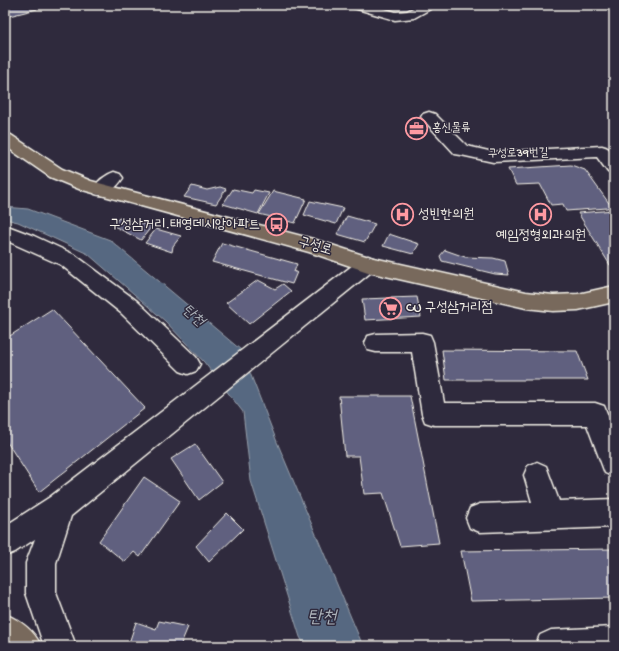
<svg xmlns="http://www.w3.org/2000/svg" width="619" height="651" font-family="'Gochi Hand','Poor Story',sans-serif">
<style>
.built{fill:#3e3a51}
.water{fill:#576881;stroke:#969faa}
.building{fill:#61617f;stroke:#f4f1e8}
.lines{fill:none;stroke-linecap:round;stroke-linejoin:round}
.minor-casing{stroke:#f4f1e8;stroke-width:3}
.major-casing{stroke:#f4f1e8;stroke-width:3}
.highway-casing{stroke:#f4f1e8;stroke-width:3}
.minor{fill:#2f2a3d;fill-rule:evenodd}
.major{fill:#78695c;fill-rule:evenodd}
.highway{fill:#78695c;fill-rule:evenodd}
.labels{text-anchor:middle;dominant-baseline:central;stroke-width:3;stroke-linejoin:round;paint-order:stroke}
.far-poi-label{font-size:12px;fill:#f4f1e8;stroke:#2f2a3d;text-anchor:start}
.far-street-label{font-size:12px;fill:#f4f1e8;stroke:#2f2a3d}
.poi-label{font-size:14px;fill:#f4f1e8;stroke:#2f2a3d;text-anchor:start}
.street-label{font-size:14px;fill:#f4f1e8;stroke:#2f2a3d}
.water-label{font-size:15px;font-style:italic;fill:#adb3ba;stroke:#2f2a3d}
.near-water-label{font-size:18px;font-style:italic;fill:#adb3ba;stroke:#2f2a3d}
</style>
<rect width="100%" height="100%" fill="#2f2a3d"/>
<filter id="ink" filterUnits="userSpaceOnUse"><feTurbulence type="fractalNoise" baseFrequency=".025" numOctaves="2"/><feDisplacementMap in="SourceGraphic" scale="8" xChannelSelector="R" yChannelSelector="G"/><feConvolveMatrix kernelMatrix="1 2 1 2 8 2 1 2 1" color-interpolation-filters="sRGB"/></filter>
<g filter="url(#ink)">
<!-- built -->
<polygon class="built" points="365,5 421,5 407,12 394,14"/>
<!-- water -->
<polygon class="water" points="5,207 28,209 110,240 241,350 277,442 363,646 305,646 300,637 251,481 243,412 204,362 165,321 88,254 18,222 5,219"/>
<!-- building -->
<g class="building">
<polygon points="5,5 37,5 35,6 37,9 5,17"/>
<polygon points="571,165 585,170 611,206 607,208 566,211 563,204 551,205 540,184 516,185 508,169"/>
<polygon points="192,186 207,190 220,187 226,189 216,204 184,197"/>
<polygon points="233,189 252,193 254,190 269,193 258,214 223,204"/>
<polygon points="273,191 306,199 295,223 259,214"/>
<polygon points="310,201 343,208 336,224 304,215"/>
<polygon points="614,210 614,265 610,265 578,213"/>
<polygon points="347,216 375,224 365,242 337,234"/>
<polygon points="119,218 152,226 141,240 112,225"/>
<polygon points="156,229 181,236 173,246 172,252 145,243"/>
<polygon points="389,234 419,244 413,254 383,246"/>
<polygon points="222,243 297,264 294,272 297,272 292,284 212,262"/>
<polygon points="445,250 465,257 493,258 505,261 509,275 495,274 442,261 440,256"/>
<polygon points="258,280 275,289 283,284 291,291 249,324 226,303"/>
<polygon points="417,297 421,317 365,320 362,299"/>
<polygon points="52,309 145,408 39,492 5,439 5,339"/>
<polygon points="442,350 577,351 588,380 446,380"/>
<polygon points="339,396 410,396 439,543 400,546 383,493 364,494 359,456 345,456"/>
<polygon points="195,444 222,482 199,500 171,459"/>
<polygon points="144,477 180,501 140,557 134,552 125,562 99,541"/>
<polygon points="227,513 243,529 209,562 196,546"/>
<polygon points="614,549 614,598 471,601 461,551"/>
<polygon points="159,621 188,627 180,646 128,646 136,622 156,629"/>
</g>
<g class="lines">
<defs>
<g id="minor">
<polygon points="352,5 371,5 396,12 407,11 419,5 434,5 432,8 414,18 395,20 354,8"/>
<path d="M429,112L435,114L467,146L493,152L602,146C616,149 614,162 614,174L608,172L597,157L493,162L461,155L455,154L421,117L423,114Z"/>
<path d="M114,172L120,174L123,178C116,188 107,198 95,194L92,190C97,182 105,175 114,172Z"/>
<polygon points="5,225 34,236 75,255 137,301 196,357 200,364 196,371 188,374 180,371 121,313 61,265 5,240"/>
<polygon points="368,256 375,259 378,264 375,269 71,516 56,563 56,593 76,646 44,646 26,593 26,563 35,539 15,552 5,556 5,526 50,497 361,259"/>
<polygon points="422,333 430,335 433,342 444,403 595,403 604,406 614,431 614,477 605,473 587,425 434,425 425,422 422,414 412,352 376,352 368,350 365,343 368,336 376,334"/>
<polygon points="537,462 546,466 559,501 614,499 614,527 480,532 470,528 466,518 470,508 480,504 532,502 524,475 528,466"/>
<polygon points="614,627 614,646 535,646 540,635 551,630"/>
</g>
<polygon id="major" points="5,134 11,135 62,169 91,181 313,239 369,257 526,292 553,295 578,294 614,286 614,302 578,310 553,311 526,308 368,272 309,252 79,189 50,177 5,146"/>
<path id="highway" d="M5,614C21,621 34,630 41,646H5Z"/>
</defs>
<!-- minor casing -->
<use href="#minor" class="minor-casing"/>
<!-- major casing -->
<use href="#major" class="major-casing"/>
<!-- highway casing -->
<use href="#highway" class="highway-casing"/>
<!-- minor -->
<use href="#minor" class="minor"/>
<!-- major -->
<use href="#major" class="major"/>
<!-- highway -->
<use href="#highway" class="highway"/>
</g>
</g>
<!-- icons -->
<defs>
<symbol id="office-ring" viewBox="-11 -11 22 22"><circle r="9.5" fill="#2f2a3d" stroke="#ff9aa2" stroke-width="1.5"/><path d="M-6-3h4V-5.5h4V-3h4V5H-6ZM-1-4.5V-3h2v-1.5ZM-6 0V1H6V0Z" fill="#ff9aa2"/></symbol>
<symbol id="hospital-ring" viewBox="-11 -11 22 22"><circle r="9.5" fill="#2f2a3d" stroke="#ff9aa2" stroke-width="1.5"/><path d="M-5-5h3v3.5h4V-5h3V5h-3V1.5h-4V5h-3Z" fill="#ff9aa2"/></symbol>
<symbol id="bus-ring" viewBox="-11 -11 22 22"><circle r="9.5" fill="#2f2a3d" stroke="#ff9aa2" stroke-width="1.5"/><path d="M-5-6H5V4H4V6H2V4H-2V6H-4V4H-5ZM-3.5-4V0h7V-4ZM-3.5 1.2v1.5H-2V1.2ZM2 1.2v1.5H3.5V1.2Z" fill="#ff9aa2"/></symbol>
<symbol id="supermarket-ring" viewBox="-11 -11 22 22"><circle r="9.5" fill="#2f2a3d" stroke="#ff9aa2" stroke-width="1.5"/><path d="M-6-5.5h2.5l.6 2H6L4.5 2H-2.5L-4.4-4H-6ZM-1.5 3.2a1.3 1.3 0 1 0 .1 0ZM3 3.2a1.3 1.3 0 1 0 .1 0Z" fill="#ff9aa2"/></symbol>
</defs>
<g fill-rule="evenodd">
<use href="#office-ring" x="404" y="116" width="25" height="25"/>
<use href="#hospital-ring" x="528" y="202" width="25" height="25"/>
<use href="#hospital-ring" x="390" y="202" width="25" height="25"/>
<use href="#bus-ring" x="264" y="212" width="25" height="25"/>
<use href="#supermarket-ring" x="378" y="296" width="25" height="25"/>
</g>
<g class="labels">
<!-- far-poi labels -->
<g class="far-poi-label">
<text x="432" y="129">홍신물류</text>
</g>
<!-- far-street labels -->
<g class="far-street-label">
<text transform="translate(518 154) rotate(-1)">구성로39번길</text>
</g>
<!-- poi labels -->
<g class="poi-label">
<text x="418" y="215">성빈한의원</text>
<text x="260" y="225" text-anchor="end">구성삼거리.태영데시앙아파트</text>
<text x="541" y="236" text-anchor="middle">예임정형외과의원</text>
<text x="406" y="308">CU 구성삼거리점</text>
</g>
<!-- street labels -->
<g class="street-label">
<text transform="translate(315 247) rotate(17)">구성로</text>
</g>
<!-- water labels -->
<g class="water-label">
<text transform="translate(193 316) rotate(42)">탄천</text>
</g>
<!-- near-water labels -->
<g class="near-water-label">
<text x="322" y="618">탄천</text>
</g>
</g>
<!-- margin -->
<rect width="619" height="651" fill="none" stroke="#2f2a3d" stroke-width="20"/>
<rect x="10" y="10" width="599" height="631" fill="none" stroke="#f4f1e8" stroke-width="1.5" filter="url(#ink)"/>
</svg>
